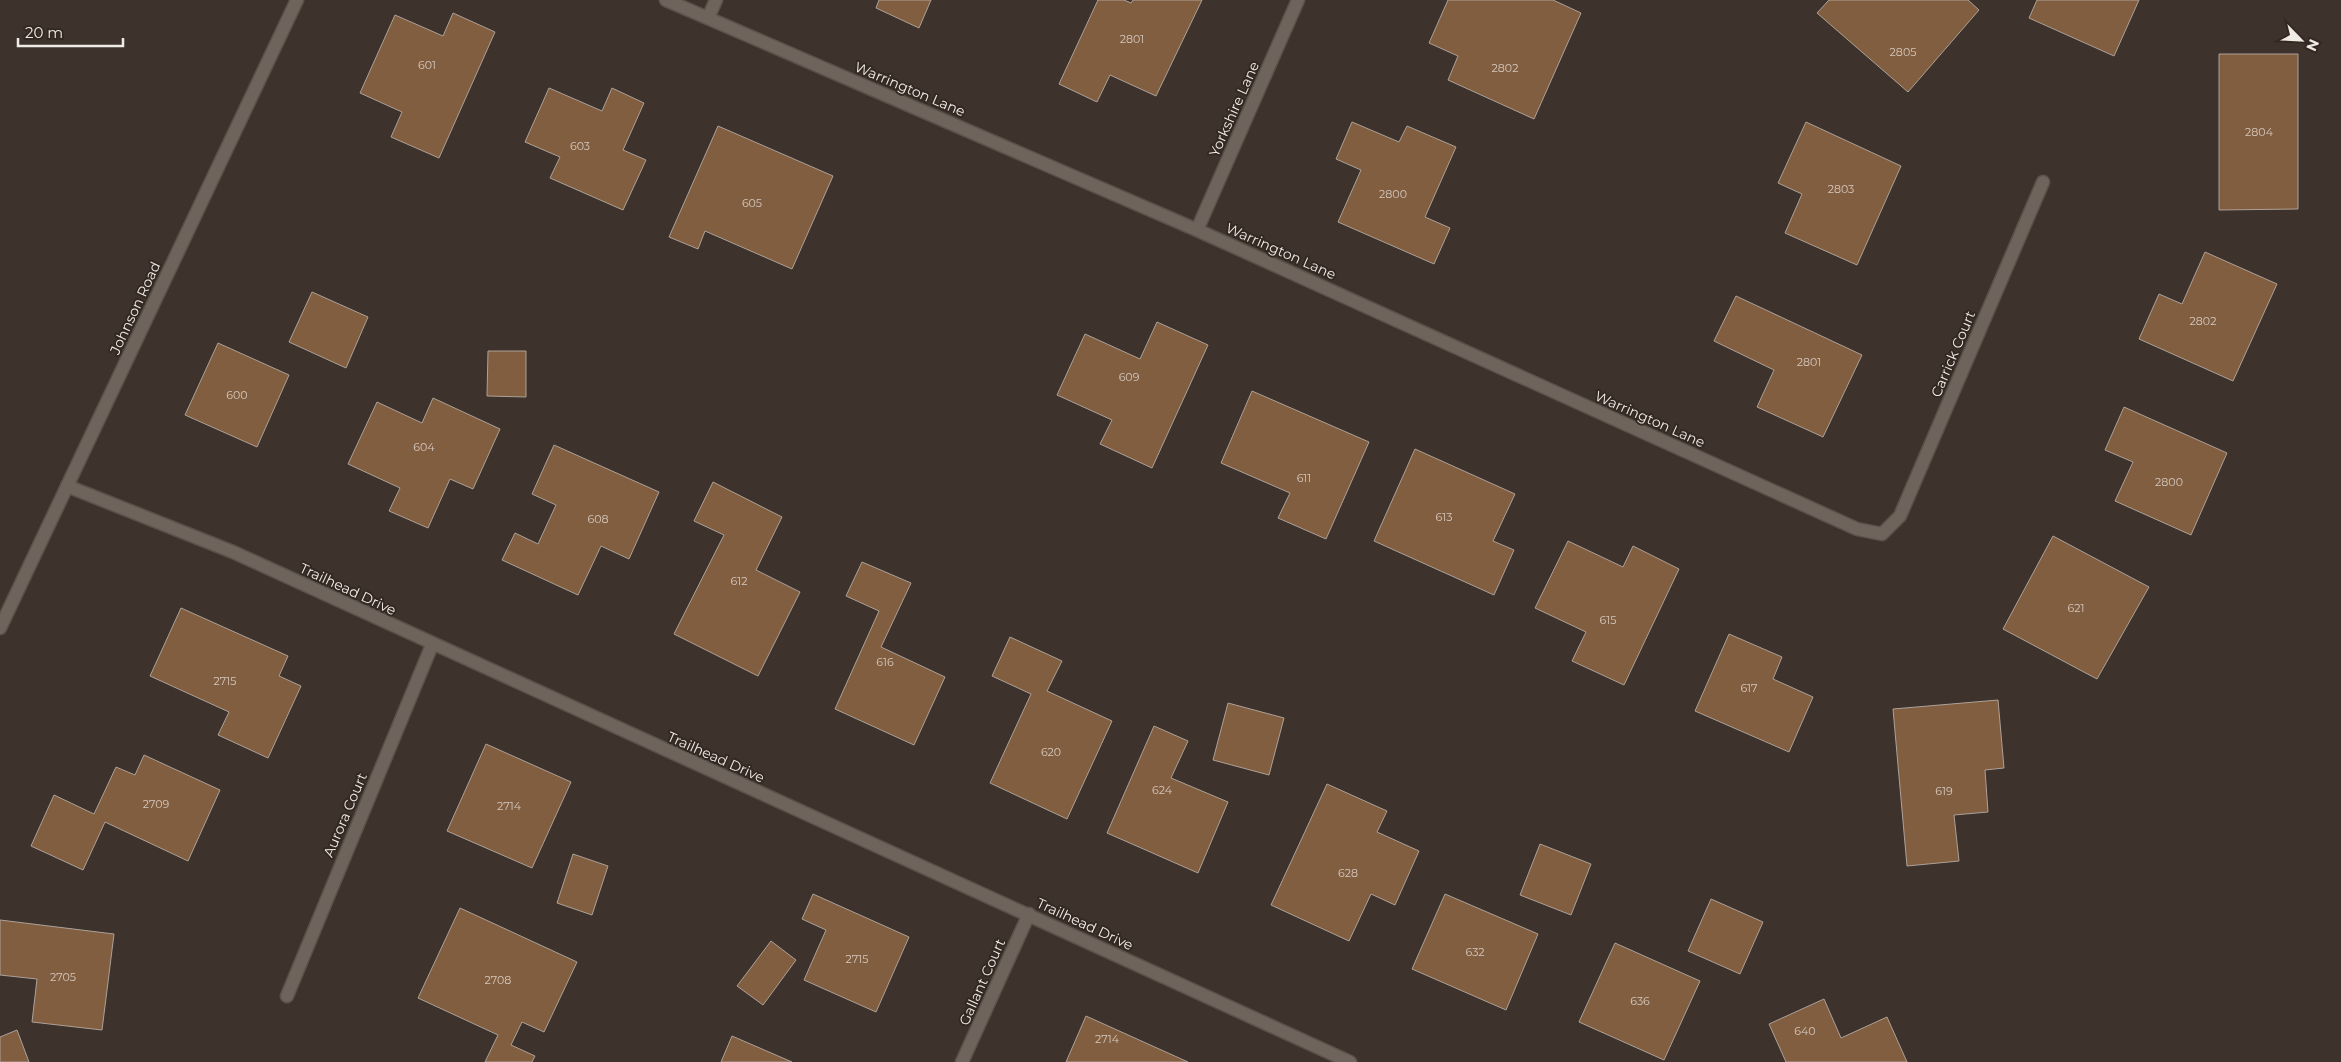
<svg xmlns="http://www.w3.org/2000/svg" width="2341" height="1062" font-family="Montserrat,sans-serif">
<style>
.building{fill:#825e41;stroke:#ada198}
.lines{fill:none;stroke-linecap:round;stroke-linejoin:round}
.minor-casing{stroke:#59514a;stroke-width:15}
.minor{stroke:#6f645c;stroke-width:12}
.labels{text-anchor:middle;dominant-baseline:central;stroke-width:4;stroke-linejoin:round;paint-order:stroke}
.number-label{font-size:11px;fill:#d4c7bc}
.street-label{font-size:14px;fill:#f0eae5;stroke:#332922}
</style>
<rect width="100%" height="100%" fill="#3d332c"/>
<!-- building -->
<g class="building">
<polygon points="879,0 931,0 919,28 876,8"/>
<polygon points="1098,0 1124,0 1131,3 1133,0 1202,0 1156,96 1110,75 1097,102 1059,84"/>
<polygon points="1448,0 1553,0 1581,13 1534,119 1448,80 1458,56 1429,43"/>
<polygon points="1829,0 1968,0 1979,10 1908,92 1817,13"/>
<polygon points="2037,0 2139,0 2114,56 2029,18"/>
<polygon points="453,13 495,32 439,158 391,137 402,112 360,93 395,15 443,36"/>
<polygon points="2219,54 2298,54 2298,209 2219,210"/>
<polygon points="549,88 602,111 612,88 644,103 623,150 646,160 623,210 550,178 560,157 525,142"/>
<polygon points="1352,122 1399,142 1407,126 1456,147 1425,217 1450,228 1434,264 1338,222 1361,170 1336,159"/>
<polygon points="1806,122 1901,166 1857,265 1785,233 1802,194 1778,183"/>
<polygon points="718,126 833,176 792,269 705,231 698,249 669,237"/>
<polygon points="2205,252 2277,284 2233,381 2139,339 2159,294 2182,304"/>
<polygon points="312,292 368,317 346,368 289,342"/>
<polygon points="1736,296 1862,355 1823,437 1757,407 1774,370 1714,341"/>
<polygon points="1157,322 1208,345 1152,468 1100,444 1112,420 1057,395 1085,334 1140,359"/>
<polygon points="218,343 289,375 257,447 185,415"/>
<polygon points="488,351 526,351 526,397 487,396"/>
<polygon points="1252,391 1369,442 1326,539 1278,518 1290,493 1221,463"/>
<polygon points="433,398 500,429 473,489 450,479 428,528 389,511 400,488 348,464 377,402 422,423"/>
<polygon points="2124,407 2227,453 2191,535 2115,501 2133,462 2105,450"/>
<polygon points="554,445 659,492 629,559 601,546 578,595 502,560 515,533 538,544 556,505 532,494"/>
<polygon points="1415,449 1515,494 1493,541 1514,550 1494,595 1374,541"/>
<polygon points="713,482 782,517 756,570 800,592 758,676 674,634 724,535 694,521"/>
<polygon points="2053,536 2149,587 2097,679 2003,629"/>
<polygon points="1568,541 1623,567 1633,546 1679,569 1624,685 1572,661 1586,632 1535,608"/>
<polygon points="862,562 911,583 881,647 945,677 914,745 835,709 879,611 846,596"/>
<polygon points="181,608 288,656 279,676 301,686 268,758 218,735 229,712 150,676"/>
<polygon points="1729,634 1782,657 1773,679 1813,697 1789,752 1695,711"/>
<polygon points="1010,637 1062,661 1047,691 1112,721 1067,819 990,783 1031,694 992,676"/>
<polygon points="1998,700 2004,768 1985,770 1988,812 1954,815 1959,861 1907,866 1893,709"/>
<polygon points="1228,703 1284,718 1269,775 1213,760"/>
<polygon points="1154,726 1188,741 1171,778 1228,802 1198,873 1107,833"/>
<polygon points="486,744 571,782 532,868 447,831"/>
<polygon points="144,755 220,790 188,861 105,822 83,870 31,846 54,795 94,814 116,767 135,775"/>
<polygon points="1327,784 1387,811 1377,832 1419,851 1395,905 1371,894 1349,941 1271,905"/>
<polygon points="1540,844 1591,864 1571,915 1520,895"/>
<polygon points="573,854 608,866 592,915 557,903"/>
<polygon points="813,894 909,937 876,1012 804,980 826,930 802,919"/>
<polygon points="1445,894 1538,934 1506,1010 1412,969"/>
<polygon points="1711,899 1763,922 1740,974 1688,951"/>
<polygon points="460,908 577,962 544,1032 522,1022 511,1045 535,1056 532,1062 485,1062 498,1035 418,998"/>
<polygon points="0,920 114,934 102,1030 32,1022 37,979 0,975"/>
<polygon points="771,941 796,960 763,1005 737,986"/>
<polygon points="1615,943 1700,981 1664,1060 1579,1022"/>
<polygon points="1824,999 1841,1038 1887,1017 1907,1062 1786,1062 1769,1024"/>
<polygon points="1086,1016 1188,1062 1066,1062"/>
<polygon points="17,1030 29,1062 0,1062 0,1037"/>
<polygon points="732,1036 792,1062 721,1062"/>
</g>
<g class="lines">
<defs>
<g id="minor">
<polyline points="666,0 1197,230 1857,529 1882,534 1900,516 2043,182"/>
<polyline points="708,18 716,0"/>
<polyline points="1197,230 1298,0"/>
<polyline points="67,486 233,552 1350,1062"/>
<polyline points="0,628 297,0"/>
<polyline points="287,996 432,645"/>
<polyline points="962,1062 1029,914"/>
</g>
</defs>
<!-- minor casing -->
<use href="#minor" class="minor-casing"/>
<!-- minor -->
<use href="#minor" class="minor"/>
</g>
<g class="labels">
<!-- number labels -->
<g class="number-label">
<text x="1132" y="39">2801</text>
<text x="1903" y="52">2805</text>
<text x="427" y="65">601</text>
<text x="1505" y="68">2802</text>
<text x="2259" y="132">2804</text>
<text x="580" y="146">603</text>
<text x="1841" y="189">2803</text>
<text x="1393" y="194">2800</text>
<text x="752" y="203">605</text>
<text x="2203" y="321">2802</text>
<text x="1809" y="362">2801</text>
<text x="1129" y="377">609</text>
<text x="237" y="395">600</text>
<text x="424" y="447">604</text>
<text x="1304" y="478">611</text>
<text x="2169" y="482">2800</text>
<text x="1444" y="517">613</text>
<text x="598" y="519">608</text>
<text x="739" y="581">612</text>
<text x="2076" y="608">621</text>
<text x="1608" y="620">615</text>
<text x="885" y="662">616</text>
<text x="225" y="681">2715</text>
<text x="1749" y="688">617</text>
<text x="1051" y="752">620</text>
<text x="1162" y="790">624</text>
<text x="1944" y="791">619</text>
<text x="156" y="804">2709</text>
<text x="509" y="806">2714</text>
<text x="1348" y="873">628</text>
<text x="1475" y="952">632</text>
<text x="857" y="959">2715</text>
<text x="63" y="977">2705</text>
<text x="498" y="980">2708</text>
<text x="1640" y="1001">636</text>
<text x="1805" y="1031">640</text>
<text x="1107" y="1039">2714</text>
</g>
<!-- street labels -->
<g class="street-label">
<text transform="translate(910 89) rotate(23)">Warrington Lane</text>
<text transform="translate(1234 109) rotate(-66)">Yorkshire Lane</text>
<text transform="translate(1281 251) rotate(24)">Warrington Lane</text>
<text transform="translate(135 308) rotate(-65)">Johnson Road</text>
<text transform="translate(1953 354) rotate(-67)">Carrick Court</text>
<text transform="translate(1650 419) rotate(24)">Warrington Lane</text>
<text transform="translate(348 589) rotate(25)">Trailhead Drive</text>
<text transform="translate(716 757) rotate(24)">Trailhead Drive</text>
<text transform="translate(345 815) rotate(-67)">Aurora Court</text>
<text transform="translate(1085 924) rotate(25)">Trailhead Drive</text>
<text transform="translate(982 982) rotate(-66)">Gallant Court</text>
</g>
</g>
<!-- north arrow -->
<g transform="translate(2301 40) rotate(114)" stroke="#332922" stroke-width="4" paint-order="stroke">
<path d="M0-4L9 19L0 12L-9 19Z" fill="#f0eae5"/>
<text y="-8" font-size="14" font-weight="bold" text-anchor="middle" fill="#f0eae5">N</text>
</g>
<!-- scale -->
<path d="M18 38v8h105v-8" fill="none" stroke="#f0eae5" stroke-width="2.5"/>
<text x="25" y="38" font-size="15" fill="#f0eae5" stroke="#332922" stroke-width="4" paint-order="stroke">20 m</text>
</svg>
